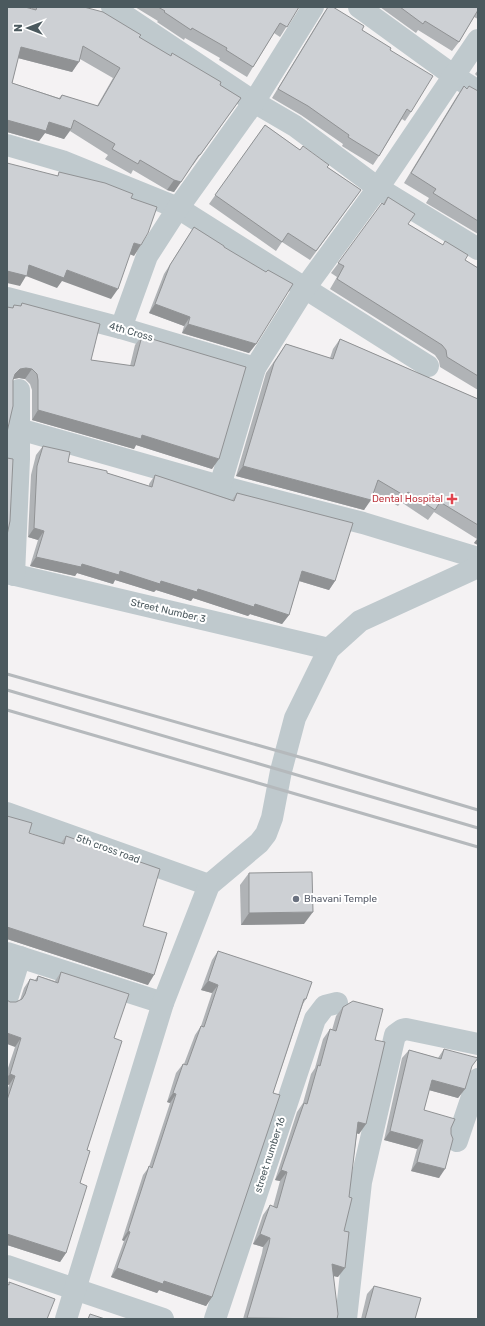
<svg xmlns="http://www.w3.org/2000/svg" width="485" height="1326" font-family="Rubik,sans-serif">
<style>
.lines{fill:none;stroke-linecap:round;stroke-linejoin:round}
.street{stroke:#bfc9cd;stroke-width:22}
.rail{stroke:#b5b9bc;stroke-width:3}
.wall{fill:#b0b3b6;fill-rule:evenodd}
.shaded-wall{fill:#909294}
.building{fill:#cdd0d4;stroke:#909294;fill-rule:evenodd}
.health-dot{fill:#e0444e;stroke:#fff;stroke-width:1.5}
.worship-dot{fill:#6b7280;stroke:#fff;stroke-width:1.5}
.labels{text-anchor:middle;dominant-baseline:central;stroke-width:4;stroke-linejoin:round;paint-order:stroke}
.street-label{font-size:10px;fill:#4b595e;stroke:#fff}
.health-label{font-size:10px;fill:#be3a42;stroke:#fff;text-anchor:end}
.worship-label{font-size:10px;fill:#5b616d;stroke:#fff;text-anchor:start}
</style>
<rect width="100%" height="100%" fill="#f4f2f3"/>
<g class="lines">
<!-- street -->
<g class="street">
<polyline points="112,7 254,102 295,126 378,188 478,249"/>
<polyline points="359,7 454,76 478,91"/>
<polyline points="7,145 62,161 178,208 428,366"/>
<polyline points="7,298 121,328 255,368"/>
<polyline points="121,328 147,256 178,208 254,102 313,7"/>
<polyline points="19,429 220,486 363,523 478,558"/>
<polyline points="220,486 255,368 305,288 378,188 478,40"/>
<polyline points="7,573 329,649"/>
<polyline points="14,575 19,459 19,390"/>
<polyline points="7,813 209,885"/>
<polyline points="7,953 163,1003"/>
<polyline points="7,999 20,957"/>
<polyline points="457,1141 478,1079"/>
<polyline points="7,1266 163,1319"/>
<polyline points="66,1319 163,1003 209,885 259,843 266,834 272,818 281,771 295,718 329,649 360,621 478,567"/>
<polyline points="215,1319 315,1019 325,1006 337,1003"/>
<polyline points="346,1319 361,1182 395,1035 402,1030 406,1029 478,1044"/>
</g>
<!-- rail -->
<g class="rail">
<polyline points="7,674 324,764 478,810"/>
<polyline points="7,690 478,828"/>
<polyline points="7,710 478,847"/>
</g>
</g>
<!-- wall -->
<g class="wall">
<path d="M7,7L32,9V7H84L139,37L241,98L193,165H192L174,192L167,190L133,170L131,174L105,159L108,155L70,131L64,139L45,133L39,141L7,132ZM18,58L72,72L80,59L113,78L97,106L62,95L59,98L12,83Z"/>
<polygon points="135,7 299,7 280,37 274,33 253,67 247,77 219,60 220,58 185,38 184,40 157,22 158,21"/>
<polygon points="328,7 390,50 411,112 405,121 402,119 379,156 373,165 350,151 342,146 343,144 301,115 272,98 323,14"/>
<polygon points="380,7 478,7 478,19 474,17 459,42 452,51 418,30 416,33"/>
<polygon points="478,70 478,77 475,74"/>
<polygon points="464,86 467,89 478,91 478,234 426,203 429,198 404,183 457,96"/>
<polygon points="265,125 300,150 327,167 361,190 310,260 282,242 276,251 209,204"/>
<polygon points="388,197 408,224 478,268 478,390 440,367 439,361 435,355 330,289 337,277 331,273"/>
<polygon points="194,227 224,247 256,344 249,353 182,333 184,326 149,313 164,274"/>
<polygon points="22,303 91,360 130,366 135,345 142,336 212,469 136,445 134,449 32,420 32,390 30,384 25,379 19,378 14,379 12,308 14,305 20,306"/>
<polygon points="340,339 478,399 478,545 474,543 477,539 434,512 428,520 401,502 398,506 374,492 364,510 236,476 266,373 286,344 330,358 333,349"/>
<polygon points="43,446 68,462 107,473 149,486 149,484 155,475 232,500 237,493 335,581 329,590 299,581 289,615 282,624 250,614 248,616 193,598 191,601 156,590 154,592 115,580 113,584 77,573 75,576 30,566 38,540 28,537 31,475 36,455"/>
<polygon points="7,816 29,833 61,843 66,836 143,926 148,985 7,939"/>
<polygon points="249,873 304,924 241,925 240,885"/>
<polygon points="218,951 306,999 303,1004 273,1093 212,1297 206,1306 159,1290 157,1293 111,1277 124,1241 122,1240 143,1175 149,1167 170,1103 167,1102 176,1073 183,1064 184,1064 195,1035 201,1026 212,993 201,990 212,960"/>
<polygon points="61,972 114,1038 87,1150 66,1253 60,1262 7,1245 7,1091 9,1085 7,1084 7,1071 15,1047 10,1002 16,1002 20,1000 24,988 30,979 35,980 38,976 55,981"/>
<polygon points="343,1007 375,1040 366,1124 359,1134 357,1133 338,1277 333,1276 337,1319 243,1319 262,1253 263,1247 253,1244 263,1215 270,1205 273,1207 280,1181 275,1180 297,1112 303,1103 311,1074 315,1068 323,1039 330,1029 332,1030 336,1016"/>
<polygon points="444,1049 472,1066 465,1089 458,1098 429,1090 424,1110 451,1128 439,1178 411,1171 417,1149 384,1140 402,1058 409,1050 438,1058"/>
<polygon points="374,1286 415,1319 361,1319 367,1294"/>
</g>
<!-- shaded-wall -->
<g class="shaded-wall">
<polygon points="21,47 79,62 72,72 14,57"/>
<polygon points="7,120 49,122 71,129 64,139 45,133 39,141 7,132"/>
<polygon points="174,180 181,182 174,192 167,190"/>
<polygon points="134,243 141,245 134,256 127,253"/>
<polygon points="29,265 67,270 118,289 111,299 62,281 57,288 26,276 20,286 7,283 7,271"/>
<polygon points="155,304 190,317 184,326 149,313"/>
<polygon points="188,324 256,344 249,353 182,333"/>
<polygon points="26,368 32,369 25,379 19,378 13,379 15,374 20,369"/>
<polygon points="38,410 142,435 219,459 212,469 136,445 134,449 32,420"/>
<polygon points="243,466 371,500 364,510 236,476"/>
<polygon points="34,528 44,531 38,540 28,537"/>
<polygon points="478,538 478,545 474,543"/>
<polygon points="36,557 82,564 120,571 161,581 198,589 255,604 289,615 282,624 250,614 248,616 193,598 191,601 156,590 154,592 115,580 113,584 77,573 75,576 30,566"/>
<polygon points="302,571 335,581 329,590 296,580"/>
<polygon points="313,912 304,924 241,925 249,913"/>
<polygon points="7,927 154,975 148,985 7,939"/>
<polygon points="208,981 218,985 212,993 201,990"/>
<polygon points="7,1033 21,1038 15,1047 7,1044"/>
<polygon points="10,1074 15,1076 9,1085 7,1084 7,1077"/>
<polygon points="432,1080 465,1089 458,1098 425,1089"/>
<polygon points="173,1093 176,1094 170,1103 167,1102"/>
<polygon points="358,1122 366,1124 359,1134 352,1132"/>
<polygon points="390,1131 423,1140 417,1149 384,1140"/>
<polygon points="417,1162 445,1169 439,1178 411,1171"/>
<polygon points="281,1170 287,1172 280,1181 275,1180"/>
<polygon points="128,1231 130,1232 124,1241 122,1240"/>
<polygon points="7,1234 66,1253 60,1262 7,1245"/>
<polygon points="260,1234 270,1238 263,1247 253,1244"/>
<polygon points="332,1264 345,1268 338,1277 325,1274"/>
<polygon points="117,1268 164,1281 212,1297 206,1306 159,1290 157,1293 111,1277"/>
</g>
<!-- building -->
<g class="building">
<path d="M7,7H25L36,10L37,7H84L103,12L141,35L139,37L171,56L172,53L221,82L220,85L241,98L200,155H199L181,182L174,180L140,160L138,164L112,149L115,144L74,120L71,129L49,122L46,131L7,120ZM83,46L120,68L98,106L62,95L60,99L12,83L21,47L79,62Z"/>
<polygon points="158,7 299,7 287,27 280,23 253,67 226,50 227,48 192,28 191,30 164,12 165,11"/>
<polygon points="328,7 333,7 364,26 362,30 391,48 390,50 433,76 411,112 407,109 379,156 356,142 348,137 349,135 308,106 278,89"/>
<polygon points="400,7 478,7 478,10 459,42 425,21 423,24"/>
<polygon points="464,86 467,89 469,86 478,91 478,221 433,193 436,189 411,173"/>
<polygon points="265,125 300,150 303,146 329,165 327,167 361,190 316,251 288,233 282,242 215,195"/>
<polygon points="7,163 58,176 59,172 105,183 133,194 131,198 157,207 148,233 141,245 134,243 118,289 67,270 64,278 29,265 27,276 7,271"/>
<polygon points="388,197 415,214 408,224 443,245 445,241 468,255 465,260 478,268 478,376 447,357 446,350 442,345 337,279 344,266 338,263 382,203 384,205"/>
<polygon points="194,227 224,246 224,247 266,272 268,270 293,284 256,344 188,324 190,317 155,304 170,265"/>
<polygon points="22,303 100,324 91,360 134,366 142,336 246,367 219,459 142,435 141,439 38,410 38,380 37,374 32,369 26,368 20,369 15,374 13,380 13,406 7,432 7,307 13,308 14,305 21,306"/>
<polygon points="340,339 478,399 478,525 440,502 435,510 408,492 405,496 378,480 371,500 243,466 274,363 286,344 333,359"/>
<polygon points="43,446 70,452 68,462 107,471 107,473 152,487 155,475 234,501 237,493 353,523 335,581 302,571 289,615 255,604 254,607 198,589 197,592 161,581 160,584 120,571 119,575 82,564 81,567 36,557 44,531 34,528 37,466"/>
<polygon points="7,458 13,459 10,521 7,535"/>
<polygon points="7,816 32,823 29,833 64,844 66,836 160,869 143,926 167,933 154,975 7,927"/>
<polygon points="312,872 313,912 249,913 249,873"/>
<polygon points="218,951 312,982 306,999 304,999 273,1093 280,1095 212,1297 164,1281 163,1284 117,1268 130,1232 128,1231 149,1166 152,1168 176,1094 173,1093 183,1064 187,1065 201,1026 204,1027 218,985 208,981"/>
<polygon points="61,972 129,994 114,1038 122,1041 87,1150 90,1151 80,1183 87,1186 66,1253 7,1234 7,1100 15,1076 10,1074 21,1038 7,1033 7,1000 10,1002 16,1002 22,999 25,994 30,979 37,981 38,976 58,983"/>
<polygon points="353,1001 383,1009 375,1040 385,1042 366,1124 358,1122 349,1197 352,1198 344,1231 349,1232 345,1268 332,1264 338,1314 337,1319 247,1318 269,1244 270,1238 260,1234 270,1205 277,1208 287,1172 281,1170 304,1103 307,1104 318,1065 320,1066 330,1029 336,1031 343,1007"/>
<polygon points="444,1049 478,1058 472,1066 465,1089 432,1080 424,1110 455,1119 451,1128 451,1134 453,1139 445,1169 417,1162 423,1140 390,1131 409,1050 441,1059"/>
<polygon points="9,1282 55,1299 47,1319 7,1319 7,1284 9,1285"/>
<polygon points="374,1286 421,1298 415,1319 365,1319"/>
<polygon points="90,1314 105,1319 88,1319"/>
</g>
<!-- markers -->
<path class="health-dot" d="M450 493h4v4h4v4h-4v4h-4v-4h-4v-4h4z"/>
<circle class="worship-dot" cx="296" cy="899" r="4"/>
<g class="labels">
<!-- street labels -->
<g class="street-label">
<text transform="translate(131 332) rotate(16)">4th Cross</text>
<text transform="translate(168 611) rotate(13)">Street Number 3</text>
<text transform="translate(108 849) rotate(20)">5th cross road</text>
<text transform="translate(270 1155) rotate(-72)">street number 16</text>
</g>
<!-- health labels -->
<g class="health-label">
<text x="443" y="499">Dental Hospital</text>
</g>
<!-- worship labels -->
<g class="worship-label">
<text x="304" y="899">Bhavani Temple</text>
</g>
</g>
<!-- border -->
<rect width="485" height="1326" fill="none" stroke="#4b595e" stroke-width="16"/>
<!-- north arrow -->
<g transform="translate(28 28) rotate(270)" stroke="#ffffff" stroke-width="3" paint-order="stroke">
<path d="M0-3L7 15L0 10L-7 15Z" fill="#4b595e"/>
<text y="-6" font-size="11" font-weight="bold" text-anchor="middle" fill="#4b595e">N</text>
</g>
</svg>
